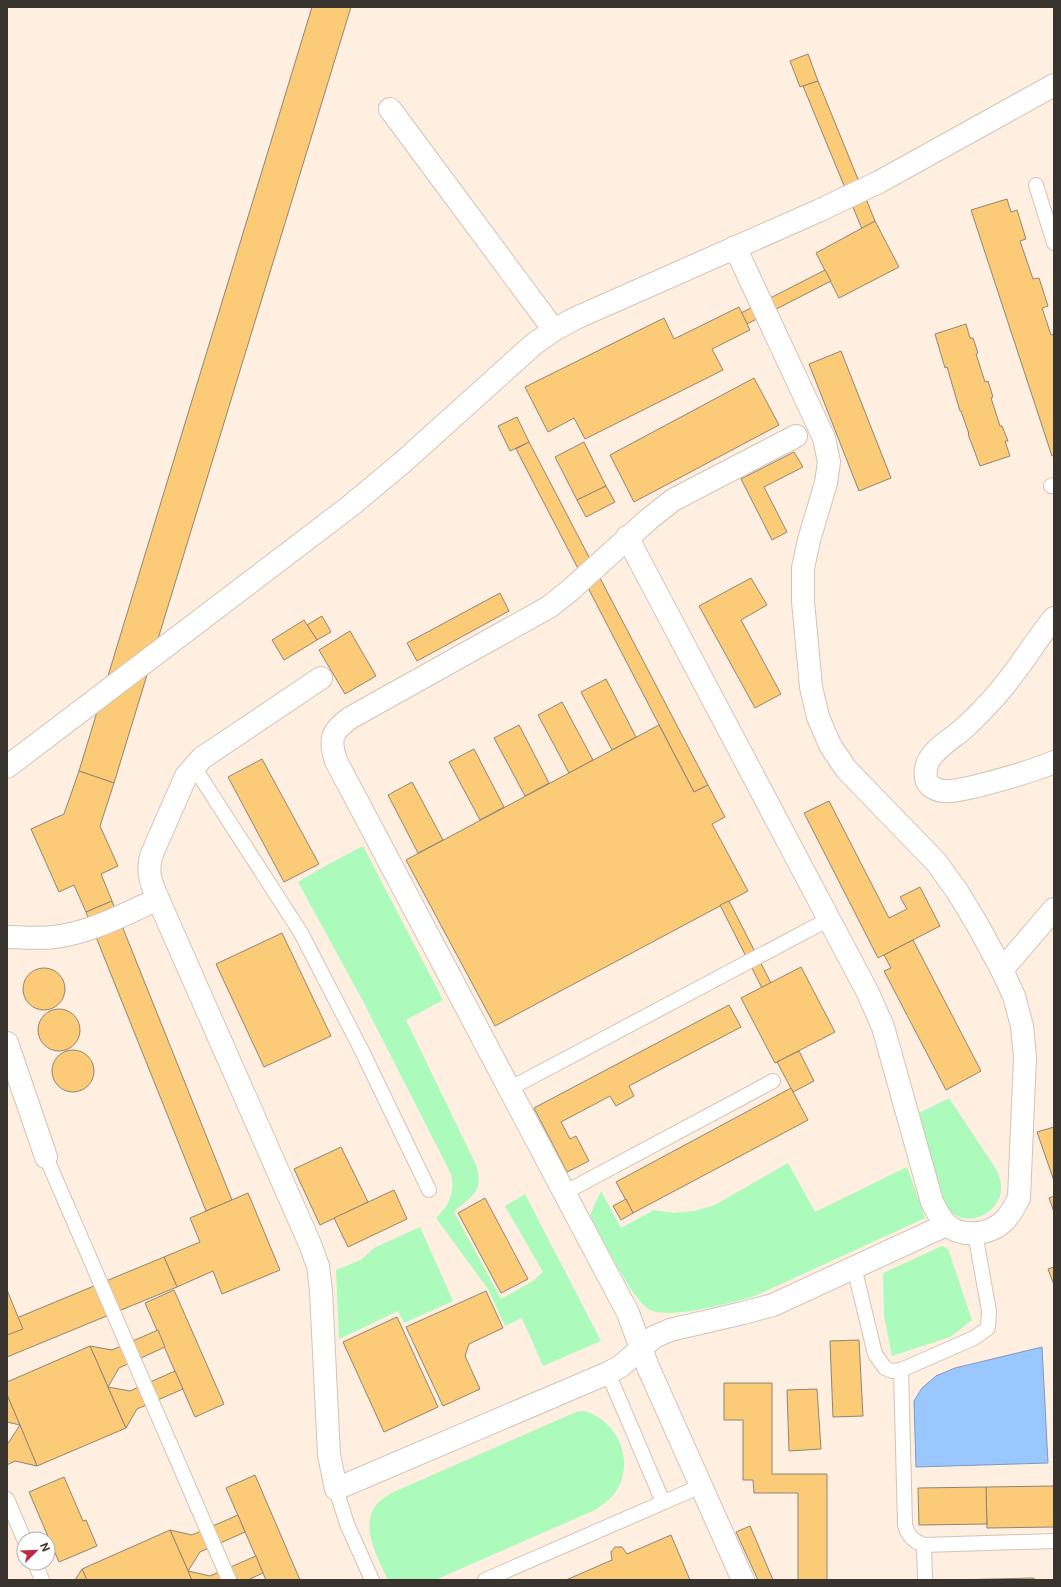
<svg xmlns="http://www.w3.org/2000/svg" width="1061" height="1587" font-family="'Public Sans',sans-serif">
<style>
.green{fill:#adfabd}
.water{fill:#99c7fe;stroke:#7c9bc0}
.building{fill:#fccb78;stroke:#8f8576}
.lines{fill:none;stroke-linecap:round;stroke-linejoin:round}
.lane-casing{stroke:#d2c4b5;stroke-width:16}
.street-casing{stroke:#d2c4b5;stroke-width:24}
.secondary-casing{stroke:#d2c4b5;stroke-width:24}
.lane{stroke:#fff;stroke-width:14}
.street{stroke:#fff;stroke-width:22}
.secondary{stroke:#fff;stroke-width:22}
</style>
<rect width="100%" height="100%" fill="#feefe0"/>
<!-- green -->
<g class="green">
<path d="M363,846L443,1000L406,1020L477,1167C483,1195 471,1195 454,1212L501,1299L533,1281L543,1272L505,1206L525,1194L601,1341L543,1366L522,1318L505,1326L488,1289L436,1218C449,1205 455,1193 451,1174L365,1005L298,882L325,866Z"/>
<path d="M949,1098L996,1169C999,1175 1001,1180 1001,1187C1002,1207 979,1224 959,1217C952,1214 948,1208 943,1203L919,1113Z"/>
<path d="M788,1163L815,1212L907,1167L925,1218L755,1296C734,1302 670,1320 650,1310C632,1301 601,1235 590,1215L601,1191L621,1228L654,1210L674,1213L694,1211L715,1205Z"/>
<polygon points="420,1227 453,1301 404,1323 398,1311 339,1339 336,1270 361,1260 374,1248"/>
<polygon points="942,1246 948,1249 972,1320 950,1337 892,1356 884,1316 883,1273"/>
<path d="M584,1411C614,1419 633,1454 620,1484C615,1496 605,1503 595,1510L435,1580H388C379,1560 362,1532 373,1510C376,1503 384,1498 391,1493L576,1412Z"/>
</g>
<!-- water -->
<polygon class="water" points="1042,1347 1048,1463 916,1467 914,1401 922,1388 936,1376 955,1368"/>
<!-- building -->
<g class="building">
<polygon points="312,7 351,7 114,783 79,771"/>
<polygon points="808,54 818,81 800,87 790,61"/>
<polygon points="818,81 875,221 862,229 803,86"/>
<polygon points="1007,199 1011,212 1017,210 1026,239 1020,241 1033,279 1039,278 1048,306 1042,308 1051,335 1054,334 1054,455 1052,456 971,210"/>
<polygon points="875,221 899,267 839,298 816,253"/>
<polygon points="825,270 831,281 747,324 741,313"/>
<polygon points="739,307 750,330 712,349 723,370 585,439 574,418 548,432 525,387 664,318 674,339"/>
<polygon points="966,324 970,338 973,338 978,353 976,354 985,382 988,381 993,397 991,398 1000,426 1002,426 1008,441 1005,441 1010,456 980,466 968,434 969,434 961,411 960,411 947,367 945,368 935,334"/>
<polygon points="841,351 891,478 859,491 809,364"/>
<polygon points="754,378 779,425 634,502 610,455"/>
<polygon points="517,417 529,442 510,451 498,426"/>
<polygon points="529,442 708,785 694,792 516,449"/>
<polygon points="584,442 606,486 577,500 555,457"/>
<polygon points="794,452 803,467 764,487 787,532 772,540 741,479"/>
<polygon points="606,486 615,502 586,517 577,500"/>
<polygon points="751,578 767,605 741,620 781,694 755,708 699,606"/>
<polygon points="500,593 509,611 417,661 407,643"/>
<polygon points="322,616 331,632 317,640 307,625"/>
<polygon points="304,620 317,640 284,660 272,640"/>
<polygon points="350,631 376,676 345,694 319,650"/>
<polygon points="606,679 636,737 612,750 581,692"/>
<polygon points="562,702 593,760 569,773 538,715"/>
<polygon points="519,725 549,783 525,796 494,738"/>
<polygon points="659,725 694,792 708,785 725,817 712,824 748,891 495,1026 406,860"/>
<polygon points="474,749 504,807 480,820 449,762"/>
<polygon points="262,759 319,864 284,882 228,777"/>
<polygon points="79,771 114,783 100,826 118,866 101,874 112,901 86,912 74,885 59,892 31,829 64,814"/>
<polygon points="412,782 443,840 418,853 388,795"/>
<polygon points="829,801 889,918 907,909 900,897 920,887 940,926 878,958 804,813"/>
<polygon points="112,901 232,1200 206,1211 86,912"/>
<polygon points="729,901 771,983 762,988 720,905"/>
<polygon points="282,933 331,1036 264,1067 216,964"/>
<polygon points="913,940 981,1071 946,1090 884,971 891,968 884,955"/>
<polygon points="801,967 835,1032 775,1063 741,998"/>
<circle cx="44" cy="989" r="21"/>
<polygon points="729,1005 741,1027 629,1086 634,1096 616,1106 610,1096 561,1122 570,1139 576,1136 589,1161 567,1172 534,1108"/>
<circle cx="59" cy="1030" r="21"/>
<circle cx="73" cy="1071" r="21"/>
<polygon points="799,1051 814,1081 793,1092 777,1062"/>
<polygon points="791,1088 808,1120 633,1213 616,1182"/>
<polygon points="1054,1127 1054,1181 1037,1132"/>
<polygon points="341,1147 368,1202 320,1225 294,1169"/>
<polygon points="394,1190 407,1219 348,1247 334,1218"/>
<polygon points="248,1193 280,1270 222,1294 213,1271 177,1287 164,1257 200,1242 190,1218"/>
<polygon points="1054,1196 1054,1212 1049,1198"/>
<polygon points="485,1198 528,1279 501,1293 458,1213"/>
<polygon points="626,1199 633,1213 621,1220 613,1206"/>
<polygon points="164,1257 177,1287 7,1357 7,1322"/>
<polygon points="1054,1267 1054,1285 1048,1269"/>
<polygon points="7,1290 23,1329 7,1335"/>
<polygon points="174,1290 224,1404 195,1417 145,1303"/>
<polygon points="486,1291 503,1328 469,1344 465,1356 480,1389 443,1406 406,1327"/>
<polygon points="397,1317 438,1407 384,1432 343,1342"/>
<polygon points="158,1330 165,1347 119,1368 108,1387 90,1346 112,1350"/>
<polygon points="859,1340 863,1416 833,1417 830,1341"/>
<polygon points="90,1346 126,1428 37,1466 7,1395 7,1382"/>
<polygon points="175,1371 183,1389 137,1409 126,1428 108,1387 130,1391"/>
<polygon points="724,1383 772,1383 772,1474 827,1474 827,1580 798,1580 798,1493 754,1493 753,1480 743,1480 743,1420 724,1420"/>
<polygon points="817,1389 821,1449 789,1451 787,1390"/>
<polygon points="7,1395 20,1425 7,1422"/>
<polygon points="20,1425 37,1466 15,1461 7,1465 7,1445"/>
<polygon points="255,1475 300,1580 266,1580 226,1488"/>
<polygon points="64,1477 83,1521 86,1520 97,1546 59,1562 29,1492"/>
<polygon points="1054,1486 1054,1527 987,1528 986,1487"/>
<polygon points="986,1487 987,1524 919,1525 918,1488"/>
<polygon points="238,1515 245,1532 200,1552 188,1571 170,1530 192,1535"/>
<polygon points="750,1526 773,1580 758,1580 736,1532"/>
<polygon points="170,1530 192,1580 87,1580 82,1569"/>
<polygon points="671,1535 690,1580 566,1580 612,1560 611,1552 615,1547 622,1547 627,1554"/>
<polygon points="256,1556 263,1573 248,1580 192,1580 188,1571 210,1576"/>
<polygon points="82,1569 87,1580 75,1580"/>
<polygon points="1034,1578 1034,1580 954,1580"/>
</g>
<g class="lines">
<defs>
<g id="lane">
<polyline points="1036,185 1054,243"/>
<polyline points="1051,486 1054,485"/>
<polyline points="194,767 301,933 361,1049 429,1190"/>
<polyline points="509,1089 829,919"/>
<polyline points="46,1157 229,1580"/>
<polyline points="564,1193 773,1081"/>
<polyline points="854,1267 875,1354 885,1368 892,1371 901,1370 974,1338 988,1328 989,1311 975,1233"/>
<path d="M901,1370L905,1525C908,1536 913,1541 924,1545L1054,1541"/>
<polyline points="608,1373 663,1502"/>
<polyline points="336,1489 347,1524 372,1580"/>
<polyline points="7,1499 24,1539"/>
<polyline points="924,1545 925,1580"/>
<polyline points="35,1563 42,1580"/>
<polyline points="485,1580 701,1486"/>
</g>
<g id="street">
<polyline points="390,109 554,330"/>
<path d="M627,537L868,993L883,1027L932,1202C936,1209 940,1219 947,1225C962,1238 990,1235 1004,1221C1011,1214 1015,1206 1019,1198L1025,1057L1022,1026L1014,996L1002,970L977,924L957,891L936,862L846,769L830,745L818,717L811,687L803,601V568L809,540L826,483L829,462L824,438L735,247"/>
<path d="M1054,618C1032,645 1015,676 990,702C981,712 972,721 962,730C951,739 936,748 929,760C926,766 925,772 926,778C927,786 936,790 943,791C953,792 964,789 973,787C1001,780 1028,773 1054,762"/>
<path d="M321,678L202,758L186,776L151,856C147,874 151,883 158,899L310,1244L318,1266L321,1291L329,1455L336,1489L608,1373L621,1366L654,1337L670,1330L743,1313L773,1305L946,1225"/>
<path d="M7,937C22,937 38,939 54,937C90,933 125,914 158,899"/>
<polyline points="1002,970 1054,909"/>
<polyline points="7,1043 46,1157"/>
<path d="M743,1580L648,1367L628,1313L336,761C329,739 331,732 350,718L549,607L568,592L649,519L673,500L796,436"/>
</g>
<polyline id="secondary" points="7,767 349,507 403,462 534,344 554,330 576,318 818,211 879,182 1054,85"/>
</defs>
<!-- lane casing -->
<use href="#lane" class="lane-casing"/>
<!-- street casing -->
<use href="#street" class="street-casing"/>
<!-- secondary casing -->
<use href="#secondary" class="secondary-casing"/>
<!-- lane -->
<use href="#lane" class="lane"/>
<!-- street -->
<use href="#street" class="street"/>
<!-- secondary -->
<use href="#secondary" class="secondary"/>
</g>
<!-- border -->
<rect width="1061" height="1587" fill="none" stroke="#3a342e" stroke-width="16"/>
<!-- north arrow -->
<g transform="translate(36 1551) rotate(67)"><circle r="19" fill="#ffffff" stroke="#b0aeab"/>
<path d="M0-3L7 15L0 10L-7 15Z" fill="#bb2a40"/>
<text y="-6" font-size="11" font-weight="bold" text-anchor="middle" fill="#3a342e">N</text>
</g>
</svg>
